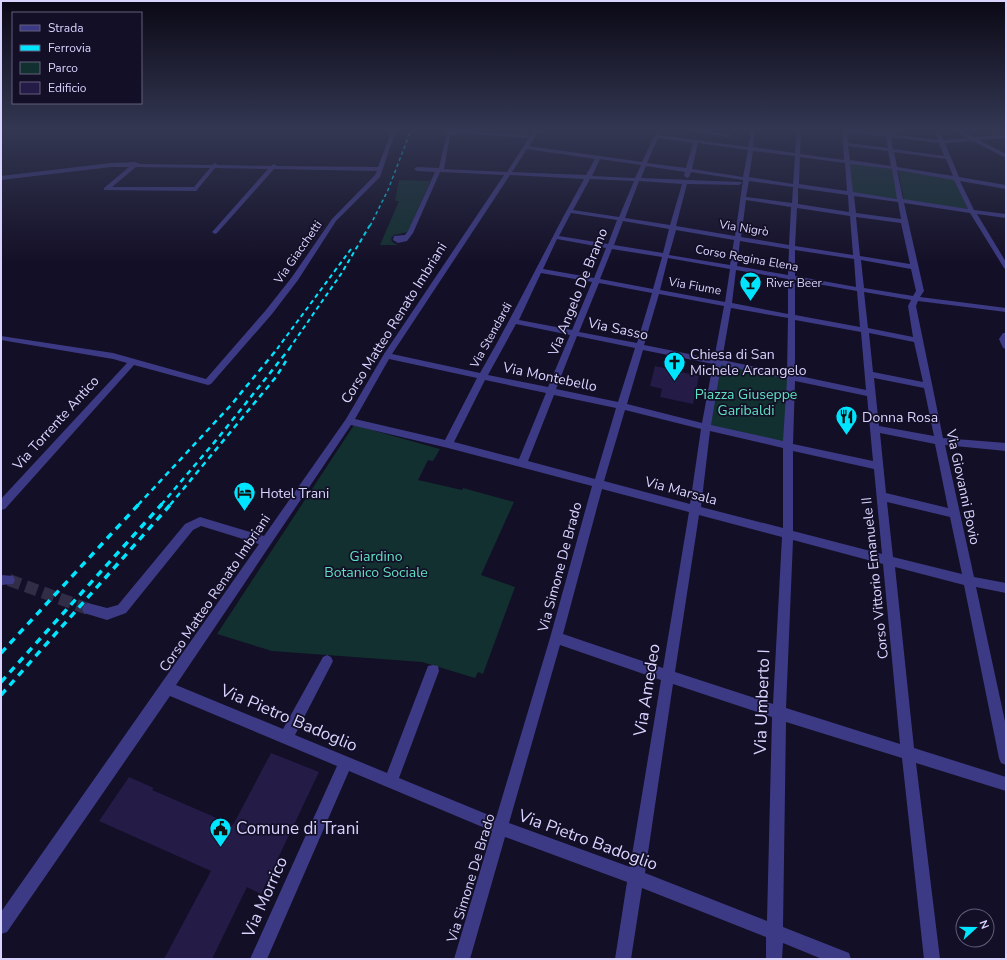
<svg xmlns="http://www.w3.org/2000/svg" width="1007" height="960" font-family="'Nunito Sans',sans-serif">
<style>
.green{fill:#12302f}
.building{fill:#241b47}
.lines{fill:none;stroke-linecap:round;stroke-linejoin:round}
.minor-tunnel{stroke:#312d47;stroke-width:12;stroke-dasharray:12 6;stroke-linecap:butt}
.minor{fill:#3d3a85;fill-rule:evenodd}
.rail-far3{stroke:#00e5ff;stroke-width:1.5;stroke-dasharray:3.5 3;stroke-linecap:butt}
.rail-far2{stroke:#00e5ff;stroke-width:2;stroke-dasharray:4.5 3.5;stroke-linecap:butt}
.rail-far1{stroke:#00e5ff;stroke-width:2.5;stroke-dasharray:5.5 4.5;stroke-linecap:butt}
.rail{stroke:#00e5ff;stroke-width:3.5;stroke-dasharray:7 6;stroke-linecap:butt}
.labels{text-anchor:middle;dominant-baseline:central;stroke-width:3.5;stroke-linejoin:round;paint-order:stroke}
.far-street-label{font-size:12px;fill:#d9d4ff;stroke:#130f26}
.far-poi-label{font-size:12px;fill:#d9d4ff;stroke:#130f26;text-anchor:start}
.street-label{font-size:14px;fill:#d9d4ff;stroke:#130f26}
.poi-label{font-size:14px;fill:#d9d4ff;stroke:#130f26;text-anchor:start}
.park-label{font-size:14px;fill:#5fe0c0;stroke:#130f26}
.near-street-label{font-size:17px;fill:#d9d4ff;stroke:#130f26}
.near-poi-label{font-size:17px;fill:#d9d4ff;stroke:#130f26;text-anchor:start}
</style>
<rect width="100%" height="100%" fill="#130f26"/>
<!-- green -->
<g class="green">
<polygon points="849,163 892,169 898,199 853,193"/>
<polygon points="898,170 954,178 968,209 904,200"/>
<polygon points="399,180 430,181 408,232 394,235 391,238 392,242 398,245 380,245 399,201 395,201"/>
<polygon points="719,364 788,378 785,443 710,426"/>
<polygon points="354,425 440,449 433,461 428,460 418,480 462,490 463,488 514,502 481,575 515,587 483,674 478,672 475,678 422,662 272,651 217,634"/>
</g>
<!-- building -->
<g class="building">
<polygon points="655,366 699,376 693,404 660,397 662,389 650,386"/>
<polygon points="271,753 319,772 261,894 247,887 212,959 164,959 211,871 99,821 129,777 154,788 152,790 233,825"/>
</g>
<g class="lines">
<!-- minor-tunnel -->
<polyline class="minor-tunnel" points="9,580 88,609"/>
<!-- minor -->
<g class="minor">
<path d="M392,130H396L380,177L336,221L298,280L272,314L211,384L208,385L134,365L5,509L1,510V499L127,363L113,359L1,340V336L113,353L206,379L266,310L292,277L332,219L375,175L377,171L274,169L217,233L215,234L212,232L213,231L268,169L215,168L196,191L104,190V188L129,167H111L1,180V176L111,163L136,162L139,164L212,165L215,163L218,165L271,166L274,164L277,166L378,167ZM136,167L210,168L194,187H112Z"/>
<path d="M442,130L531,135L535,130H539L529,146L642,162L657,130H661L659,135L748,147L751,130H755L753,147L795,153L797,130H801L800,154L844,160L842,130L885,133V130H889L890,134L938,140L935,130H939L943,140L968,138L954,130H959L974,137L1006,134V138L979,140L1006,154V158L973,141L945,143L959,177L1006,185V189L960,181L974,210L1006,214V218L977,214L1006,262V269L1004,268L970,213L904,203L924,291L920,297L1006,308V312L918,301L916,306L943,438L1006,443V451L945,445L974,577L1006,583V593L976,587L1006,726V765L1001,763L999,758L964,585L895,567L914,748L1006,777V791L916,763L940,959H924L902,758L786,722L783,927L849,953L851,959H822L783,943L782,959H766V937L642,888L631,959H615L627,882L505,837L470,959H454L492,831L349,771L267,959H250L337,766L170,696L7,932L1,934V912L259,544L201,526L193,530L126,613L107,620L84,613L82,609L84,605L88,603L107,608L118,605L185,524L200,517L264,536L346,419L384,354L504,175L440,172L413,233L407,241L398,243L393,240L394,236L405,235L408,231L435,172L417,171L414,169L417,167L439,168L447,132ZM847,132L886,137L888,148L848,143ZM459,133L529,138L507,172L444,169L450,135H457ZM891,137L939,143L944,156L893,149ZM658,138L693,143L686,168L647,163ZM698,143L748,150L743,177L692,169ZM848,146L888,151L891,166L850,160ZM527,149L595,159L586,175L512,172ZM753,151L795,156L793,184L749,177ZM894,152L946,159L953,176L897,167ZM800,157L845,163L847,191L799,184ZM600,159L641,165L635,178L592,176ZM850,164L892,169L897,199L853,192ZM646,166L685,172L684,176L687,178L689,177L691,172L743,180L735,236L676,226L687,184L739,185L742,183L741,182L641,178ZM897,170L954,180L968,209L903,199ZM510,175L584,179C548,243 517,309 480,373L392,354ZM590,179L634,181L619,217L573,210ZM639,181L682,184L670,225L625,218ZM749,181L793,187L792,203L746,197ZM798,188L848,195L849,212L798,204ZM854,196L898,202L901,219L856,213ZM746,200L791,207L789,245L741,237ZM797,208L850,216L853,255L795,246ZM571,213L617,220L608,244L559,236ZM856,217L901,223L910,264L860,256ZM623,221L669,229L663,253L614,245ZM676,230L734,240L730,265L669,255ZM557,239L606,248L594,278L543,269ZM740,241L789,249L788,275L737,266ZM612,249L662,257L653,289L600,279ZM795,250L854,259L856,287L795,276ZM668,258L730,269L725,302L660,290ZM861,260L911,269L916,291L913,296L864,288ZM736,270L788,279V314L732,303ZM541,273L592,282L572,330L519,320ZM795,280L857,291L860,327L795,315ZM599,283L652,293L637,343L579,332ZM864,292L911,300L908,306L913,337L868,328ZM659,294L724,306L714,359L644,345ZM731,308L788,318L787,373L722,360ZM795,320L861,332L866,390L795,375ZM516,324L570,335L548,387L488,375ZM869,333L914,342L923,382L873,372ZM577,336L635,348L618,402L556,389ZM643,350L713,364L702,423L627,404ZM389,359L477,378L445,440L355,419ZM721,365L787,379L783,441L711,425ZM874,378L924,388L934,436L879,426ZM485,380L546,393L519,459L454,442ZM795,381L867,396L873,461L793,444ZM554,395L616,408L595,479L528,461ZM625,410L701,429L690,504L604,481ZM351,425L448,448L592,486L550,638L496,818L399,778L439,671L438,666L433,665L428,666L387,773L295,735L331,665L333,661L331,657L327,655L323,657L283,729L176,685ZM710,431L783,448V528L701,507ZM880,433L935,444L948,508L886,493ZM793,451L874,469L882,554L793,531ZM602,489L689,512L663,668L563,634ZM887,502L950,517L962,574L893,557ZM699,515L782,537L773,704L675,672ZM793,540L883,564L900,744L786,708ZM560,645L661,680L630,867L509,823ZM673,684L772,717L767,921L645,873Z"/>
<polygon points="690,130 700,130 732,135 729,137 692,131"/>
<polygon points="1003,333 1006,333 1006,349 1003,348 999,339"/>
<polygon points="1,575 13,576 15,580 13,584 1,585"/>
</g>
<!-- rail-far3 -->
<polyline class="rail-far3" points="370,226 388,190 411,130"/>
<!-- rail-far2 -->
<g class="rail-far2">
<polyline points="277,349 351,249"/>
<polyline points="289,349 341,274 370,225"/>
</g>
<!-- rail-far1 -->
<g class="rail-far1">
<polyline points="138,505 231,405 278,348"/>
<polyline points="161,505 218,438 290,348"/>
<polyline points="170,505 276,377 286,361"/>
</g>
<!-- rail -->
<g class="rail">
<polyline points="1,653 139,504"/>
<polyline points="1,682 162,504"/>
<polyline points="1,695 171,504"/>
</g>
</g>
<!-- sky -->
<linearGradient id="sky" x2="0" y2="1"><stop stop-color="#0a0815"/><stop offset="0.49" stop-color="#333752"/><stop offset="1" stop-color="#333752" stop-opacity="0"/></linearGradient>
<rect width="1007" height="264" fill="url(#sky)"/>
<!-- icons -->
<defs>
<symbol id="bar-pin" viewBox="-11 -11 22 30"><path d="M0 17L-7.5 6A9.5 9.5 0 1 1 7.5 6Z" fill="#00e5ff" stroke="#130f26"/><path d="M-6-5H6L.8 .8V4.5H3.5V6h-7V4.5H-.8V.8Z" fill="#111"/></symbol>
<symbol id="church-pin" viewBox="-11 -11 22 30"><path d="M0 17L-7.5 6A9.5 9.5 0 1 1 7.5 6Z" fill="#00e5ff" stroke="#130f26"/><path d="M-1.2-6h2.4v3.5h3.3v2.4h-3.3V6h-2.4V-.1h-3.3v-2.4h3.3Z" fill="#111"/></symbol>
<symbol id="restaurant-pin" viewBox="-11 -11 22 30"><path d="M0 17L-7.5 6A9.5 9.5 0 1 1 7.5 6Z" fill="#00e5ff" stroke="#130f26"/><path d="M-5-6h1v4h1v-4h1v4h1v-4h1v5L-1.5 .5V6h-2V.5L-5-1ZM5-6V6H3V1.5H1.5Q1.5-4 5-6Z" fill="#111"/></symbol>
<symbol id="hotel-pin" viewBox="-11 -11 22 30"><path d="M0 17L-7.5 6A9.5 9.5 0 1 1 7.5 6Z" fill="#00e5ff" stroke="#130f26"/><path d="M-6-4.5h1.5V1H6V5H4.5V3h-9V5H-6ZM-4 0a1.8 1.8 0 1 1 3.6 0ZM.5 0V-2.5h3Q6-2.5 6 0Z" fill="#111"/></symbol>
<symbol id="civic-pin" viewBox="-11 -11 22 30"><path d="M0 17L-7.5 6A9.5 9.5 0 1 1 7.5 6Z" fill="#00e5ff" stroke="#130f26"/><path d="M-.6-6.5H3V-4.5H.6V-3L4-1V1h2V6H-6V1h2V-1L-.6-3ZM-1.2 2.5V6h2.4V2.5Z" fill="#111"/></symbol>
</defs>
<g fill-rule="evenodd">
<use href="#bar-pin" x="738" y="270" width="25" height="34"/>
<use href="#church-pin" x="662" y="350" width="25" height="34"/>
<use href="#restaurant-pin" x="834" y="404" width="25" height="34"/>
<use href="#hotel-pin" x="232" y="480" width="25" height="34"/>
<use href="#civic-pin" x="208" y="816" width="25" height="34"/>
</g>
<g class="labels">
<!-- far-street labels -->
<g class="far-street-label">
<text transform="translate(744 228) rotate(9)">Via Nigrò</text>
<text transform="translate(298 252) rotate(-55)">Via Giacchetti</text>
<text transform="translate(747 258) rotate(10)">Corso Regina Elena</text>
<text transform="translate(695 286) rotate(10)">Via Fiume</text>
<text transform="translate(491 335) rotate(-61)">Via Stendardi</text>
</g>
<!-- far-poi labels -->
<g class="far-poi-label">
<text x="766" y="283">River Beer</text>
</g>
<!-- street labels -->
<g class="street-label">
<text transform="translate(578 292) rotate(-68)">Via Angelo De Bramo</text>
<text transform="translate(394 323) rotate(-58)">Corso Matteo Renato Imbriani</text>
<text transform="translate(618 329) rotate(12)">Via Sasso</text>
<text transform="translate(550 377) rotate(12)">Via Montebello</text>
<text transform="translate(56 423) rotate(-48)">Via Torrente Antico</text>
<text transform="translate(963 487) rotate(78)">Via Giovanni Bovio</text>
<text transform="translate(681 491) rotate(15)">Via Marsala</text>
<text transform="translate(560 567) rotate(-75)">Via Simone De Brado</text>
<text transform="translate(875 578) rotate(-96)">Corso Vittorio Emanuele II</text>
<text transform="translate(215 593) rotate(-56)">Corso Matteo Renato Imbriani</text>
<text transform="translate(471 878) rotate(-73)">Via Simone De Brado</text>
</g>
<!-- poi labels -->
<g class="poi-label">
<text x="690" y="354">Chiesa di San<tspan x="690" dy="16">Michele Arcangelo</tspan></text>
<text x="862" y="417">Donna Rosa</text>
<text x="260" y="493">Hotel Trani</text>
</g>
<!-- park labels -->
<g class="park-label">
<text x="746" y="394">Piazza Giuseppe<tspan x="746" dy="16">Garibaldi</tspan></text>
<text x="376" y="556">Giardino<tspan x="376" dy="16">Botanico Sociale</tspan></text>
</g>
<!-- near-street labels -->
<g class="near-street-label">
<text transform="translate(647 690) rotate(-81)">Via Amedeo</text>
<text transform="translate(762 702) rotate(-88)">Via Umberto I</text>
<text transform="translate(289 718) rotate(23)">Via Pietro Badoglio</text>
<text transform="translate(588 840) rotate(20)">Via Pietro Badoglio</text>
<text transform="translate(265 897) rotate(-66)">Via Morrico</text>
</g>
<!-- near-poi labels -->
<g class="near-poi-label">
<text x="236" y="828">Comune di Trani</text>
</g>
</g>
<!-- border -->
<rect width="1007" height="960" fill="none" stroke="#d9d4ff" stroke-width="4"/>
<!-- legend -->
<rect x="12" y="12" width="130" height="92" fill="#130f26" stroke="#625e7d"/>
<rect x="20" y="25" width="20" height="6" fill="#3d3a85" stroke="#625e7d"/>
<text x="48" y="32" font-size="12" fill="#d9d4ff">Strada</text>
<rect x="20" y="45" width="20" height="6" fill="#00e5ff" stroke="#625e7d"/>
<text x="48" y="52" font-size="12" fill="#d9d4ff">Ferrovia</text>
<rect x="20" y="62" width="20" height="12" fill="#12302f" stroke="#625e7d"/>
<text x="48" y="72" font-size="12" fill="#d9d4ff">Parco</text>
<rect x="20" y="82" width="20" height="12" fill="#241b47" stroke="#625e7d"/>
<text x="48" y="92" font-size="12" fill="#d9d4ff">Edificio</text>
<!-- north arrow -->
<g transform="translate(975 928) rotate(69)"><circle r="19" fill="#130f26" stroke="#625e7d"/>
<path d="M0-3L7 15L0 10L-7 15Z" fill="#00e5ff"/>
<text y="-6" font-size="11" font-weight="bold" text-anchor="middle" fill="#d9d4ff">N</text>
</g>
</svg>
